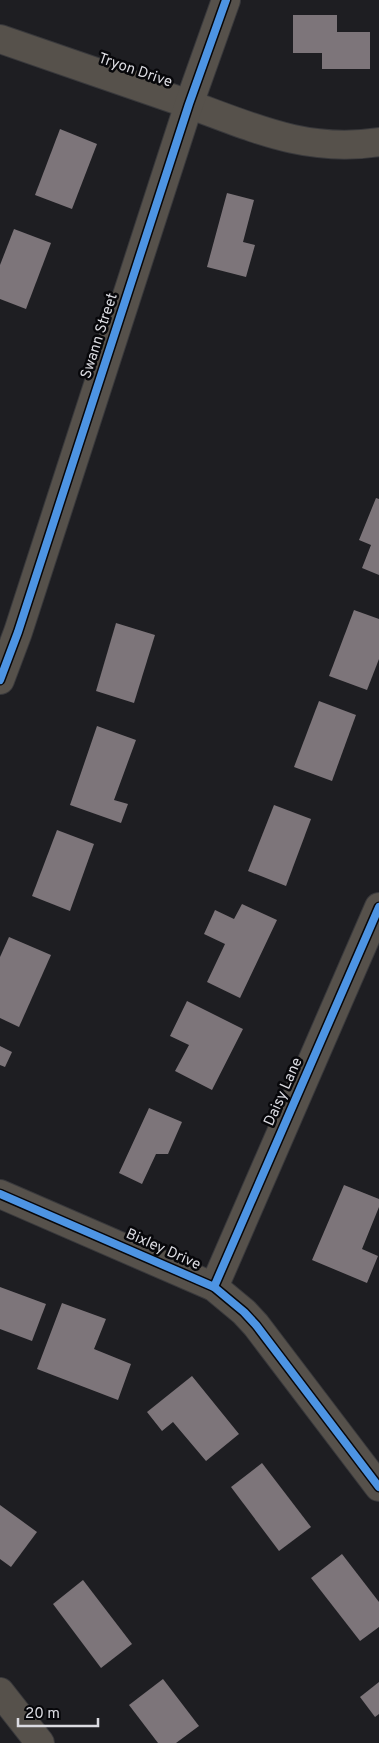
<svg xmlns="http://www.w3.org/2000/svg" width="379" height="1743" font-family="Overpass,sans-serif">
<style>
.building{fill:#7d757a}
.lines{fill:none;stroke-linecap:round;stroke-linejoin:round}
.street-casing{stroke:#39393c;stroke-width:30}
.street{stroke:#56514b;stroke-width:28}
.cycleway-casing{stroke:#07070a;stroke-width:11}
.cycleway{stroke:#4d94e3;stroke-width:8}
.labels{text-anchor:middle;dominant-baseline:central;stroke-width:5;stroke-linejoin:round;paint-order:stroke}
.street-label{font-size:15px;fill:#dbdbe1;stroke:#07070a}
</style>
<rect width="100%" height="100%" fill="#1e1e22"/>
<!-- building -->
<g class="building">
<polygon points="293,15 337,15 337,32 370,32 370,69 322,69 322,53 293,53"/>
<polygon points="60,129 97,144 72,209 35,195"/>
<polygon points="227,193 254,200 243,242 255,245 246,277 207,267"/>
<polygon points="14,229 51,243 26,309 0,299 0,265"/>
<polygon points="376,498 379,499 379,575 362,568 371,545 359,540"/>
<polygon points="354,610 379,619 379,659 367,690 329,676"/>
<polygon points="116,623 155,635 134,703 96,691"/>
<polygon points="319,701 356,715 332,781 294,767"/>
<polygon points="97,726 136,740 114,800 128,804 121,823 70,805"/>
<polygon points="274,805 311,819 286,886 248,871"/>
<polygon points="57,830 94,844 70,911 32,896"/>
<polygon points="242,904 277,920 240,998 207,982 225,944 204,934 215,910 234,919"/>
<polygon points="9,937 51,955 19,1027 0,1018 0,957"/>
<polygon points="187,1001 243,1029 212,1090 175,1071 189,1045 170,1036"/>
<polygon points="0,1046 12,1052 5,1067 0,1065"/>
<polygon points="149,1108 182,1122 168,1154 156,1154 142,1184 119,1173"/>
<polygon points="344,1185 379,1199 379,1207 362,1249 378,1256 367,1283 312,1260"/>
<polygon points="0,1287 46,1304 32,1341 0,1329"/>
<polygon points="62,1303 106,1319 94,1349 131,1364 118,1400 37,1369"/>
<polygon points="192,1376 239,1434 206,1461 173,1422 162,1431 147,1412"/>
<polygon points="262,1463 311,1527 279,1551 231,1487"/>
<polygon points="0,1505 37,1532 11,1567 0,1559"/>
<polygon points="342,1554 379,1602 379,1627 360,1641 311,1578"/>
<polygon points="83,1580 132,1644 101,1668 53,1604"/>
<polygon points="163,1679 199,1726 176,1743 158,1743 129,1705"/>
<polygon points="379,1682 379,1714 375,1717 360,1697"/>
</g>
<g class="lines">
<defs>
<g id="street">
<path d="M0,39C59,59 118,80 177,100C246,124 302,154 379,142"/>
<polyline points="0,680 18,632 189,104 226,0"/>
<polyline points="0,1194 214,1287 244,1312 256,1325 379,1487"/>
<polyline points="214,1287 379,907"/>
<polyline points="0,1692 40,1743"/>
</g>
</defs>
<!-- street casing -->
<use href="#street" class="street-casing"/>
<!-- street -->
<use href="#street" class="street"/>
<defs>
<g id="cycleway">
<polyline points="0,680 18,632 189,104 226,0"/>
<polyline points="0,1194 214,1287 244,1312 256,1325 379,1487"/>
<polyline points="214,1287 379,907"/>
</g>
</defs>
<!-- cycleway casing -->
<use href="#cycleway" class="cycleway-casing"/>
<!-- cycleway -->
<use href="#cycleway" class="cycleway"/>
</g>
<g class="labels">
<!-- street labels -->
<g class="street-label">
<text transform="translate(135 71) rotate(19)">Tryon Drive</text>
<text transform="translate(100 336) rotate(-72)">Swann Street</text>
<text transform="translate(284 1092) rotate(-66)">Daisy Lane</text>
<text transform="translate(163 1250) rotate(24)">Bixley Drive</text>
</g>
</g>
<!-- scale -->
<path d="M18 1718v8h80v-8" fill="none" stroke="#dbdbe1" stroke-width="2.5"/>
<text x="25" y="1718" font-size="15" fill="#dbdbe1" stroke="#07070a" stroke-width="4" paint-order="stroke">20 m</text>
</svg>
